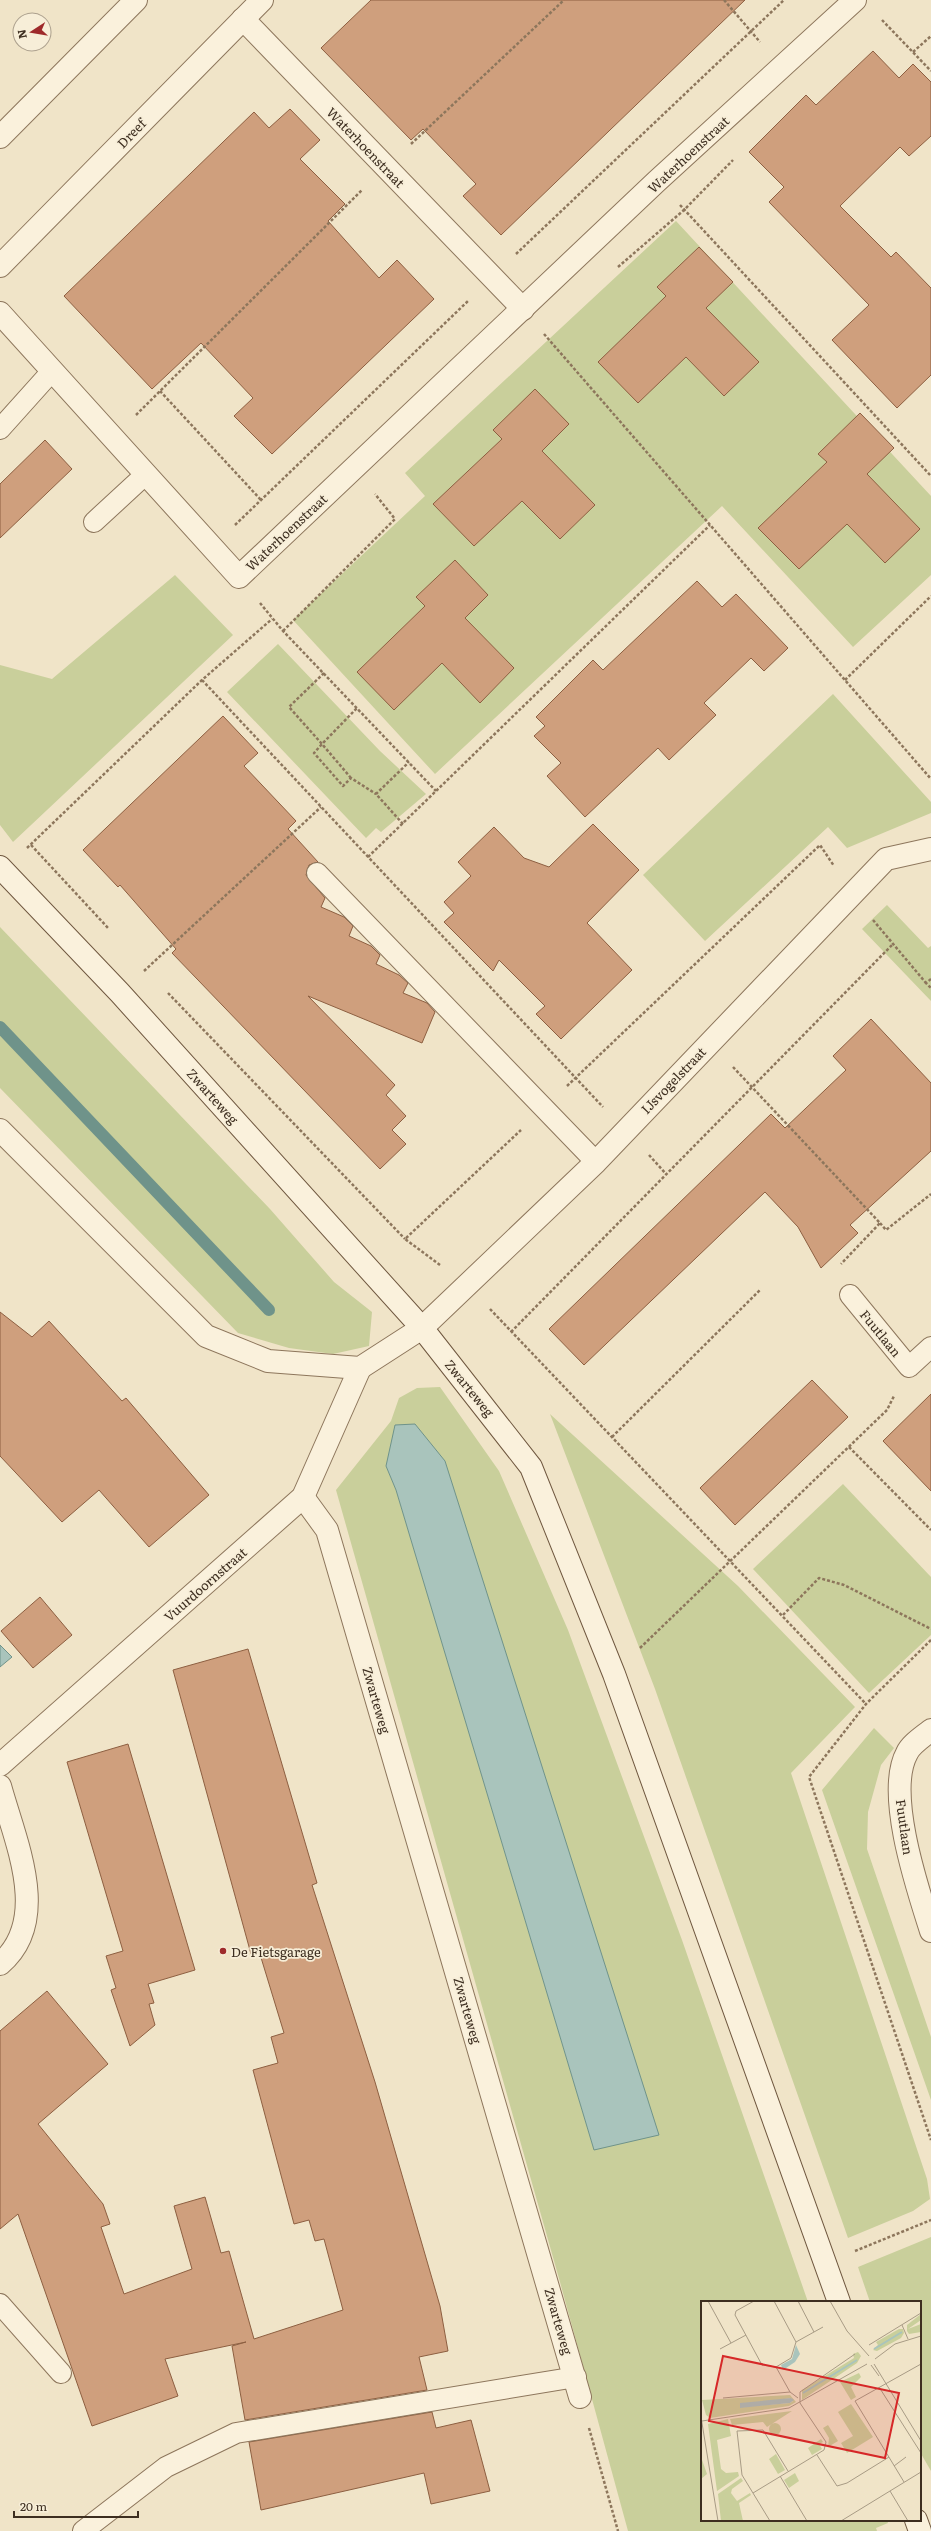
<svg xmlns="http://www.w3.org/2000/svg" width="931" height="2531" font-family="Literata,serif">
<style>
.green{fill:#c9cf9b;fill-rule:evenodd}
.water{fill:#a9c4bc;stroke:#6f938a}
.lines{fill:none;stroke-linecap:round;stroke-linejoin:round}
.stream{stroke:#6f938a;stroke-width:12}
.building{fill:#cf9f7d;stroke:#8d5f41}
.service-casing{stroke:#8d765c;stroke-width:22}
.pedestrian-casing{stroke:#8d765c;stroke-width:24}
.minor-casing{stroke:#8d765c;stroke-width:24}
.tertiary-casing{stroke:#8d765c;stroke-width:24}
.secondary-casing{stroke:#6f573f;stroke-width:24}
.path{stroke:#8d765c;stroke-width:2.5;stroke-dasharray:3 2;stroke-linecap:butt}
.service{stroke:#faf1dc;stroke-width:20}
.pedestrian{stroke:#faf1dc;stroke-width:22}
.minor{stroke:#faf1dc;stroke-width:22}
.tertiary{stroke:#faf1dc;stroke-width:22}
.secondary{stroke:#faf1dc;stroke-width:22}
.poi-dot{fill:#9e2a2b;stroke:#f7eed8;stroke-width:1.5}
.labels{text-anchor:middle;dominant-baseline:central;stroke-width:3.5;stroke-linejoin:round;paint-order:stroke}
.street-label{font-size:13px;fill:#3d2e20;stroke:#f7eed8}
.poi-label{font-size:13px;fill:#3d2e20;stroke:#f7eed8;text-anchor:start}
.inset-river{fill:none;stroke:#a9c4bc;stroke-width:2}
.inset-road{fill:none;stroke:#a89b85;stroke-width:1}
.view{fill:#d62828;fill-opacity:0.15;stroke:#d62828;stroke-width:2}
.inset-edge{fill:none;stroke:#3d2e20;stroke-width:2}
</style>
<rect width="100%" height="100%" fill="#f0e4c8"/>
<!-- green -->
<g class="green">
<polygon points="676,221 931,496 931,575 853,647 722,506 435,774 293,620 425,496 405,473"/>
<polygon points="175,575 233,635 13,842 0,825 0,665 52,679"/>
<polygon points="278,644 380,751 426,794 381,832 376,828 366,838 227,692"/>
<polygon points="833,694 931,802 931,813 847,848 828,827 705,941 643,875"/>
<polygon points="887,905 928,948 931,946 931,1001 862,929"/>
<polygon points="0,927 270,1209 334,1282 372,1312 369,1346 333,1354 289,1348 238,1333 0,1088"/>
<path d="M440,1387L499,1471L568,1630L682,1940L808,2302H702V2520H887L888,2523L876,2528L877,2531H628L560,2282L336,1490L391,1421L399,1398L417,1388ZM445,1461L594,2150L396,1490L386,1466Z"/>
<polygon points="550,1414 738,1586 855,1707 791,1773 927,2179 930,2199 913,2211 848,2238 655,1689"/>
<polygon points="843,1484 931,1577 931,1635 869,1693 753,1569"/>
<polygon points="874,1728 894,1748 881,1765 868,1812 867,1849 931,2037 931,2100 822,1790"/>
<polygon points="931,2237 931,2471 920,2452 920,2302 870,2302 858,2267"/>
</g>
<!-- water -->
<g class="water">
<polygon points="415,1424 445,1461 659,2135 594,2150 396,1490 386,1466 395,1425"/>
<polygon points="0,1645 12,1657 0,1667"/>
</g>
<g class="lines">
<!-- stream -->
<polyline class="stream" points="0,1027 269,1310"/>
</g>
<!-- building -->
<g class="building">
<polygon points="371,0 745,0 501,235 463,196 476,184 423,129 411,140 321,48"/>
<polygon points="873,51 899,78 913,64 931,82 931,136 909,156 900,147 840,206 891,257 896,252 931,288 931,375 897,408 832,340 869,305 769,202 784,187 749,152 806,95 816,105"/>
<polygon points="290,109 320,140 300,159 345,204 328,221 379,278 397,260 434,299 272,454 234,416 253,398 201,343 152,389 64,296 254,112 269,128"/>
<polygon points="699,247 733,282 706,308 759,362 724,396 686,357 638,403 598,362 666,296 657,287"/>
<polygon points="535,389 569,424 542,451 595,505 560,539 522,501 474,546 433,504 502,439 493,430"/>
<polygon points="860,413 894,448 867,474 920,529 885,563 847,524 799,569 758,528 827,462 818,454"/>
<polygon points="45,440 72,469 0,538 0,484"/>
<polygon points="455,560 488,595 465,618 514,668 480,703 442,663 394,710 357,672 425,606 416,597"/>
<polygon points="697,581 722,607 736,594 788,648 764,671 751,658 704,703 716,715 669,760 658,748 585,817 547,776 561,763 534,736 545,726 536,717 593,660 603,670"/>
<polygon points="223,716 258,753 244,766 296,821 288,829 318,862 309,865 306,875 325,898 321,907 344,917 353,926 349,936 371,946 380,955 376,964 399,975 408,983 403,993 427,1003 435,1012 422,1043 308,996 395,1085 386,1095 406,1116 392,1130 406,1144 380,1169 172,953 176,949 120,885 118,887 83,850"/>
<polygon points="593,824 639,870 587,923 632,970 561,1039 536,1014 545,1006 499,960 493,971 444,922 454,913 444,902 471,876 458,862 494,827 524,858 549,867"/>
<polygon points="871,1019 931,1083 931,1151 850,1225 858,1233 821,1268 798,1227 765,1192 584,1365 549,1329 771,1114 785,1128 846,1070 833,1056"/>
<polygon points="0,1312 32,1337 49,1321 122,1401 126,1398 209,1495 149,1547 99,1490 62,1522 0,1456"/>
<polygon points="812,1380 848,1417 735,1525 700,1488"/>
<polygon points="931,1394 931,1491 883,1441"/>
<polygon points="40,1597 72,1635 33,1668 1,1631"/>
<polygon points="248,1649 317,1883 312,1885 375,2082 440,2306 448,2351 419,2357 427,2390 245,2420 232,2346 246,2342 165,2359 178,2396 92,2426 18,2214 0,2229 0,2031 47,1991 108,2064 38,2124 103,2204 110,2224 101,2227 124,2294 192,2269 174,2206 205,2197 221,2253 229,2251 254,2339 343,2310 324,2239 315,2241 309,2220 294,2224 253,2070 278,2063 271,2037 284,2033 259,1951 251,1954 173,1670"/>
<polygon points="128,1744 195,1970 148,1984 154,2003 149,2004 155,2025 130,2046 111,1990 116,1988 106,1956 123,1951 67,1762"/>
<polygon points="432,2412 436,2428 471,2420 490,2491 431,2504 424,2473 261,2510 249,2442"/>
</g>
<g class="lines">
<defs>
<g id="service">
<polyline points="0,429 52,371"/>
<polyline points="94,522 146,474"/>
<polyline points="317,873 596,1162"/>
<polyline points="850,1295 909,1367 931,1347"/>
<polyline points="0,2304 61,2373"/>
<polyline points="83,2531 166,2467 236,2433 576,2377"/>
</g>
<polyline id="pedestrian" points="243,19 523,309"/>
<g id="minor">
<polyline points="0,266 262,0"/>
<polyline points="0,313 239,577 657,181 855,0"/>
<polyline points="0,1130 206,1336 268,1361 360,1368 422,1328 596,1162 886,859 931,849"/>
<polyline points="303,1497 327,1530 580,2397"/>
<path d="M931,1730C924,1736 911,1744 907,1753C885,1793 918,1890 931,1931"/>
<polyline points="0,1765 303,1497 360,1368"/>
<path d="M0,1786C15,1841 52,1920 0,1964"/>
</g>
<polyline id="tertiary" points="0,137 136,0"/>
<g id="secondary">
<polyline points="0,867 120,993 422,1328 531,1467 614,1674 839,2302"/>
<polyline points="916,2520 920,2531"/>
</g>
</defs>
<!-- service casing -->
<use href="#service" class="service-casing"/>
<!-- pedestrian casing -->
<use href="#pedestrian" class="pedestrian-casing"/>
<!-- minor casing -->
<use href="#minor" class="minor-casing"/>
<!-- tertiary casing -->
<use href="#tertiary" class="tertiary-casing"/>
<!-- secondary casing -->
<use href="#secondary" class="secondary-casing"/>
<!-- path -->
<g class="path">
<polyline points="724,0 760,42"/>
<polyline points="882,20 931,71"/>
<polyline points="913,52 931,36"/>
<polyline points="411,144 564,0"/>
<polyline points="680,205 931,476"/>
<polyline points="516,254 784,0"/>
<polyline points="618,267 684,210 733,160"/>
<polyline points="544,334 931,779"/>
<polyline points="160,391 261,500"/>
<polyline points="136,415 362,190"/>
<polyline points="235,525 468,301"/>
<polyline points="260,603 283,631 436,791"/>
<polyline points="283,631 395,519 375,494"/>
<polyline points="324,673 289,707 322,744 357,708"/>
<polyline points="202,680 603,1107"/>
<polyline points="845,680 931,596"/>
<polyline points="351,778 322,744 314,753 343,786 351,778 376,794"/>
<polyline points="403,824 376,794 409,762"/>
<polyline points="31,845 109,929"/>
<polyline points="27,848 202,680 272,619"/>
<polyline points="368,857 710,525"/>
<polyline points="873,920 926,983"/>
<polyline points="144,971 321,807"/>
<polyline points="931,979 926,983 931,988"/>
<polyline points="168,993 405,1239"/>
<polyline points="733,1067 880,1223 841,1264"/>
<polyline points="567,1086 820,845 834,866"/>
<polyline points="649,1155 666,1174"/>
<polyline points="880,1223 886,1230 931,1194"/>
<polyline points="440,1265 405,1239 521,1130"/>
<polyline points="490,1309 866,1704"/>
<polyline points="511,1332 893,944"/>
<polyline points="612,1437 761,1289"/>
<polyline points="849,1447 931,1530"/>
<polyline points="783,1615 819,1578 844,1585 931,1629"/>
<polyline points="931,1640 866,1704 809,1777 931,2140"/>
<polyline points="640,1648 887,1410 894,1396"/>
<polyline points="855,2251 931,2220"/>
<polyline points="589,2428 618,2531"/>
</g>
<!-- service -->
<use href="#service" class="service"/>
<!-- pedestrian -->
<use href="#pedestrian" class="pedestrian"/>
<!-- minor -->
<use href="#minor" class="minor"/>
<!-- tertiary -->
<use href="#tertiary" class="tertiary"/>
<!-- secondary -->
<use href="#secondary" class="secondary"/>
</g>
<!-- markers -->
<circle class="poi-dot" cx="223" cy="1951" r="4"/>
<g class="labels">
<!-- street labels -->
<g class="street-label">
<text transform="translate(131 133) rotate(-46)">Dreef</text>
<text transform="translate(366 147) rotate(46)">Waterhoenstraat</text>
<text transform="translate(688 154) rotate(-43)">Waterhoenstraat</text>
<text transform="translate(286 532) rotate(-43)">Waterhoenstraat</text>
<text transform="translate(673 1080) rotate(-46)">IJsvogelstraat</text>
<text transform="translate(213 1096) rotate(48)">Zwarteweg</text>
<text transform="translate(881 1333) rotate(51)">Fuutlaan</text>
<text transform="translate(470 1388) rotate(51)">Zwarteweg</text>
<text transform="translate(205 1584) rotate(-41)">Vuurdoornstraat</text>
<text transform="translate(377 1700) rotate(74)">Zwarteweg</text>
<text transform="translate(905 1827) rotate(82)">Fuutlaan</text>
<text transform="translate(468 2010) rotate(74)">Zwarteweg</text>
<text transform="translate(559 2321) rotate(74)">Zwarteweg</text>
</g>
<!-- poi labels -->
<g class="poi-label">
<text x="231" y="1951">De Fietsgarage</text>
</g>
</g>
<!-- overview -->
<g transform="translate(701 2301)">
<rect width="220" height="220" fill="#f0e4c8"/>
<path d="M220,13V19L207,28L220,23V31L208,33L206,30V24ZM198,28H202L203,32L200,37L176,50L172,49L177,44L175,41ZM157,51L160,55L156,62L101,99V89L153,57L152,53ZM158,72L160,76L150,86L155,96L150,99L139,81ZM89,94L95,101L88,105L9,117L5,114L1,99ZM90,97L92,100L89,102L39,106ZM150,103L172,136L146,152L140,142L152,135L137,111ZM91,110L66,126L62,121L31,124L29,118ZM27,118L30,135L16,139L20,168L25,172L37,171L38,175L16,190L7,123ZM68 128a6 6 0 1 1 12 0a6 6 0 1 1-12 0ZM127,124L137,140L127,146L128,137L122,127ZM120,138L122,141L118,143L121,148L111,154L107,147ZM75,153L84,169L77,173L68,158ZM0,156L6,173L0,178L1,173ZM94,172L98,180L88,187L83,179ZM40,177L42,180L31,188L30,192L36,200L49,192L50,194L38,202L42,220H20L17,193Z" fill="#c9cf9b" fill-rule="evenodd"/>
<path d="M95,44L99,53L94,61L82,69L80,64L91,58ZM90,97L93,99L89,102L39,107V102Z" fill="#a9c4bc"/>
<path class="inset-river" d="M173,48L201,31M102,92L156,59"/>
<path class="inset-road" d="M7,0L30,42M53,0L35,10L34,14L61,64L75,66L89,91L97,97M73,0L95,41M97,0L113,31M129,0L146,30L168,55M201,24L207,38M168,44L220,12M19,48L45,34M174,58L194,43L220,35M173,63L220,140M170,64L178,75M75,66L90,57L95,41L122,26M178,86L220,152M22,97L89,91M0,116L17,220M1,120L88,107L166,63M116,154L136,185L146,182L188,156M193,165L205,156M79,175L106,220M203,181L154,100L220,63M189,190L207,220M52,192L123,149L125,141L99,102V91L154,53M69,220L41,174L36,130L62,129L87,170M140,220L220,171"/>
<path class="view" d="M22,55L198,92L184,157L8,120Z"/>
<rect width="220" height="220" class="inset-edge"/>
</g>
<!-- north arrow -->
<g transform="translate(32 32) rotate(258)"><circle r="19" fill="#f7eed8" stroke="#ada18e"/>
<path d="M0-3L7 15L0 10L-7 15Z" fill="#9e2a2b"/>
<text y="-6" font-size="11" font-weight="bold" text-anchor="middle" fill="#3d2e20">N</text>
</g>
<!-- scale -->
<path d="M14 2511v6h124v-6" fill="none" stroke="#3d2e20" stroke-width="2"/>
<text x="20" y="2511" font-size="12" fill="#3d2e20" stroke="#f7eed8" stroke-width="3" paint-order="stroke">20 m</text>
</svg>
